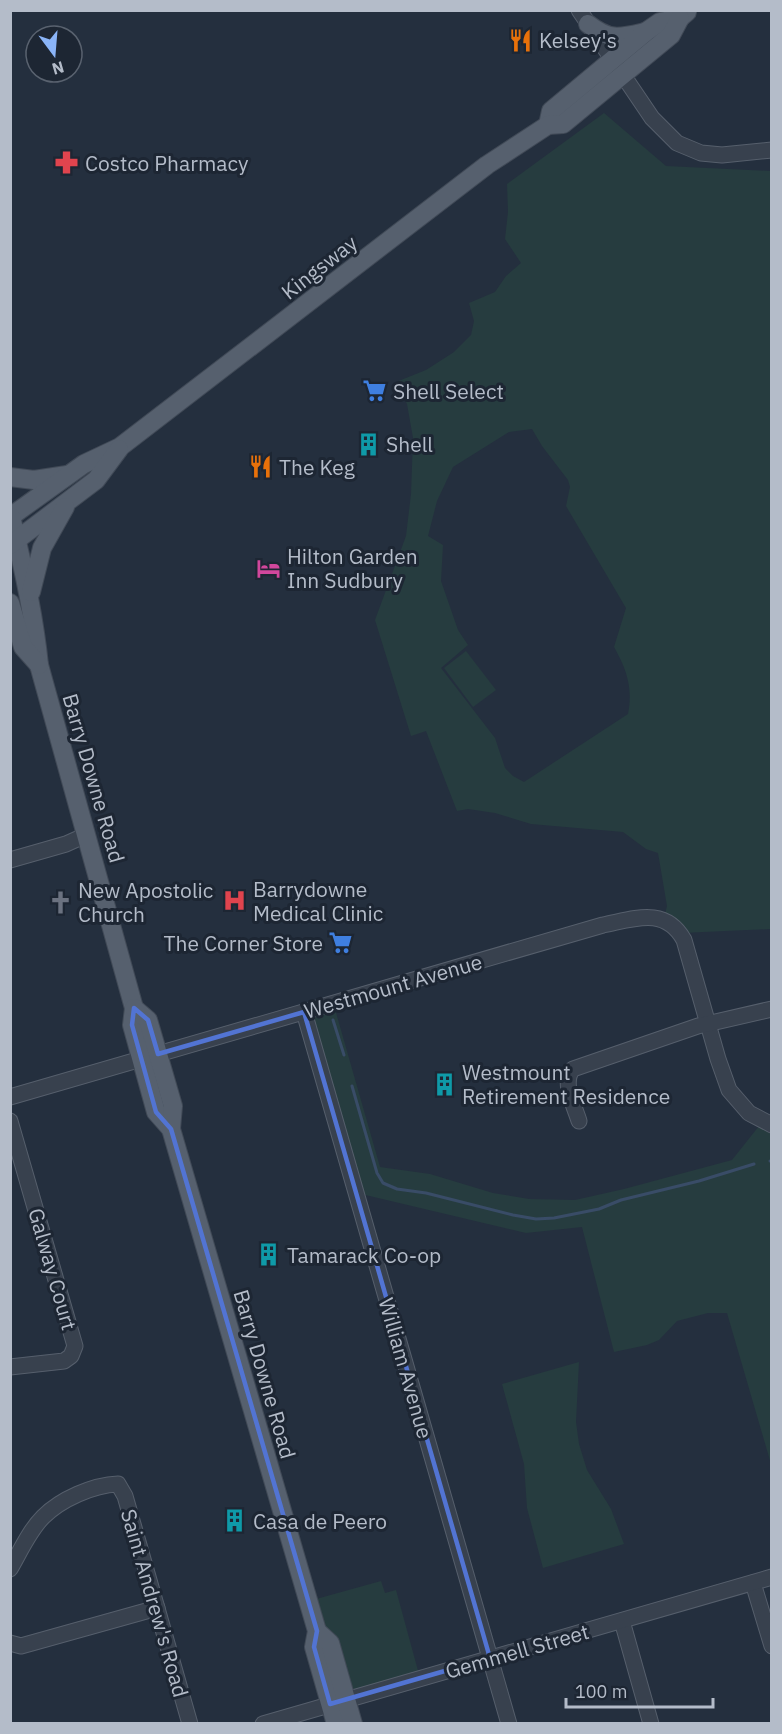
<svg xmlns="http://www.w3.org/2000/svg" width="782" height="1734" font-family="'IBM Plex Sans',sans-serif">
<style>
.green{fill:#263c3f;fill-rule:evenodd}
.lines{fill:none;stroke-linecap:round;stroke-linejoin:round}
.stream{stroke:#394c67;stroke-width:3}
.minor-casing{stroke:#565f6c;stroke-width:17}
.major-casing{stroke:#414a57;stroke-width:20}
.minor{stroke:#38414e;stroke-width:15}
.major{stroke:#56606e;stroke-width:18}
.marked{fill:none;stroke:#5274d3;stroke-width:4.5;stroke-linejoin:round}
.labels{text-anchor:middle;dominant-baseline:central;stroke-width:6;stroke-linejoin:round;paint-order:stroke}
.poi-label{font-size:21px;fill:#b4bcc9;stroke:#1d2633;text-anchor:start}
.street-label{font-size:21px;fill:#b4bcc9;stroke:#1d2633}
</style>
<rect width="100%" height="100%" fill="#242f3e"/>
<!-- green -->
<g class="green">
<path d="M604,113L666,166L771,171V929L681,933L664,918L667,906L658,853L646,849L623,832L531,824L495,813L468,809L457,811L426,731L411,736L375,620L406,536L411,494L413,438L407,404L396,382L426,370L454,352L471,335L474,321L469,303L495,292L506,276L521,263L505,239L508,212L507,184ZM532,429L542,446L568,480L570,487L566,506L626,608L614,647C627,670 633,688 628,714L524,782L513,776L505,768L495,738L441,668L468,645L458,630L441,581L443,545L428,536L437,501L453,467L509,432Z"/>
<polygon points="466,651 496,690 473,707 444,668"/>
<polygon points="333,1002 380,1167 430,1174 493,1193 529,1199 575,1200 624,1189 732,1160 763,1121 771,1124 771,1464 727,1313 708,1313 677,1321 659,1340 647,1345 614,1352 582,1227 526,1233 357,1193 304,1011"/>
<polygon points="579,1362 576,1422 579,1444 587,1470 611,1509 624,1544 543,1568 527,1508 524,1464 502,1384"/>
<polygon points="381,1581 385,1593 396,1590 420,1678 347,1698 309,1601"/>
</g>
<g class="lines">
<!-- stream -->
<g class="stream">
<polyline points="333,1020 344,1055"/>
<polyline points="352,1086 377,1173 383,1183 397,1189 426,1193 513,1215 536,1219 554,1218 599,1209 621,1200 699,1181 754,1164"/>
<polyline points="770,1161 772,1161"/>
</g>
<defs>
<g id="minor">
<polyline points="579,10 652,118 677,143 701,153 722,155 772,150"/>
<polyline points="10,860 66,844 86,835"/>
<polyline points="304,1012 509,1724"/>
<path d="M10,1097L603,925C634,919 665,906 684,940L718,1059L729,1090L749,1113L772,1125"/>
<polyline points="10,1121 75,1346 71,1356 64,1361 10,1367"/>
<path d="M579,1121C575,1107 561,1082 573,1069L698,1026L772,1009"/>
<path d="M10,1569C20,1552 29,1531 43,1517C61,1499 93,1485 118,1484L125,1496L190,1724"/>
<polyline points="753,1583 772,1646"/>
<polyline points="622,1621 651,1724"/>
<polyline points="10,1643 21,1646 157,1608"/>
<polyline points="263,1724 772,1577"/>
</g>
<g id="major">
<path d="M588,24C610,41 619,38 645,32"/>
<polyline points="548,125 551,111 647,31 660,22 680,18 687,12"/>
<polyline points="10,477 34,480 67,475"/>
<polyline points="10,517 84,464 120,447 487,165 548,125 563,124 671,35 680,18"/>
<path d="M11,517C23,565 34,615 39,665L134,1008L132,1025L156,1112L171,1129"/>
<polyline points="10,545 96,480 119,449"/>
<polyline points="31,592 42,548 65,507"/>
<polyline points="10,603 23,647 39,665"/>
<polyline points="134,1008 148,1020 153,1037 173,1106 171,1129 317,1631 314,1647 336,1724"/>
<polyline points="317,1631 330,1643 353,1724"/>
</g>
</defs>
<!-- minor casing -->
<use href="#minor" class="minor-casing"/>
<!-- major casing -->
<use href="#major" class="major-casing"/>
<!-- minor -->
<use href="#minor" class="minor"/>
<!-- major -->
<use href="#major" class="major"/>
</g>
<!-- marked area -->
<path class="marked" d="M134,1008L148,1020L158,1054L304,1012L490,1658L330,1704L314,1647L317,1631L171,1129L156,1112L132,1025Z"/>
<!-- icons -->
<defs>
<symbol id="restaurant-bare" viewBox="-9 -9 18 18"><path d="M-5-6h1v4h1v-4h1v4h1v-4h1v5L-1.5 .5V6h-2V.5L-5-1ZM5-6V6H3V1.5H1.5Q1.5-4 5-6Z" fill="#e8710a" stroke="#1d2633" stroke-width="2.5" paint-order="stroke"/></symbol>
<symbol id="pharmacy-bare" viewBox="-9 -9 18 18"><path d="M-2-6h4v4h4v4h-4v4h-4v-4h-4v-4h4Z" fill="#e0444e" stroke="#1d2633" stroke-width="2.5" paint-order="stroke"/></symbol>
<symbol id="supermarket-bare" viewBox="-9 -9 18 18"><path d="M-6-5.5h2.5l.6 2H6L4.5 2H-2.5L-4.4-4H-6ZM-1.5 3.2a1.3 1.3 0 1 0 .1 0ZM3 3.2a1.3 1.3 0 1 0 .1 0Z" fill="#3f7fe0" stroke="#1d2633" stroke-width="2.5" paint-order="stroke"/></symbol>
<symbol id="building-bare" viewBox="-9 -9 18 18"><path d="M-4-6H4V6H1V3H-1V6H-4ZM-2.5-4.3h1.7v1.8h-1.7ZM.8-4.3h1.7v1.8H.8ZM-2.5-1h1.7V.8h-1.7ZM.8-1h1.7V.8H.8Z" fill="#0f9aa8" stroke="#1d2633" stroke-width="2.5" paint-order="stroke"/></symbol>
<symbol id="hotel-bare" viewBox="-9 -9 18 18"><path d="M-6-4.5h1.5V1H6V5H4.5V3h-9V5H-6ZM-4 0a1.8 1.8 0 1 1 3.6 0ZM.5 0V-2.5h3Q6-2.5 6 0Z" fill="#d1479c" stroke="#1d2633" stroke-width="2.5" paint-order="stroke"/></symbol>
<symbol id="hospital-bare" viewBox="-9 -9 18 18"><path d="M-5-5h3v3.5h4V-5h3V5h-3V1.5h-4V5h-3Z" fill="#e0444e" stroke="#1d2633" stroke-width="2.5" paint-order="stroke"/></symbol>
<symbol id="church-bare" viewBox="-9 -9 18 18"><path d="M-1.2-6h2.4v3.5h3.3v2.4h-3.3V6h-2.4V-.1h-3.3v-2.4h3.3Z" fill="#6b7280" stroke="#1d2633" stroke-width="2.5" paint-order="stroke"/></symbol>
</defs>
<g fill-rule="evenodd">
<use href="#restaurant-bare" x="504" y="24" width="33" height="33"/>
<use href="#pharmacy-bare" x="50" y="146" width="33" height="33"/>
<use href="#supermarket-bare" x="358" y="374" width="33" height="33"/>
<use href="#building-bare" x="352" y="428" width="33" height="33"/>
<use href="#restaurant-bare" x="244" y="450" width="33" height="33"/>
<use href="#hotel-bare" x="252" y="552" width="33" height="33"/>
<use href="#hospital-bare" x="218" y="884" width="33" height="33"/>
<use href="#church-bare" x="44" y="886" width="33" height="33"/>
<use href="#supermarket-bare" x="324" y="926" width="33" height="33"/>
<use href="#building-bare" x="428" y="1068" width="33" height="33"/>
<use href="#building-bare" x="252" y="1238" width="33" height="33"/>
<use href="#building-bare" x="218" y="1504" width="33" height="33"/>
</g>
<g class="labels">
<!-- poi labels -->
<g class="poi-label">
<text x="539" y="40">Kelsey's</text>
<text x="85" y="163">Costco Pharmacy</text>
<text x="393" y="391">Shell Select</text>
<text x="386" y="444">Shell</text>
<text x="279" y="467">The Keg</text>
<text x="287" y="556">Hilton Garden<tspan x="287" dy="24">Inn Sudbury</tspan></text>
<text x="253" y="889">Barrydowne<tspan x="253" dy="24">Medical Clinic</tspan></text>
<text x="78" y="890">New Apostolic<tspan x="78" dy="24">Church</tspan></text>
<text x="323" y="943" text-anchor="end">The Corner Store</text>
<text x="462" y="1072">Westmount<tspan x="462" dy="24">Retirement Residence</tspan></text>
<text x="287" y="1255">Tamarack Co-op</text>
<text x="253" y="1521">Casa de Peero</text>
</g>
<!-- street labels -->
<g class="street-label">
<text transform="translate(319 267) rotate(-38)">Kingsway</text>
<text transform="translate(94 778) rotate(74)">Barry Downe Road</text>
<text transform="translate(393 986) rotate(-16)">Westmount Avenue</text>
<text transform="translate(53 1269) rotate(74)">Galway Court</text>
<text transform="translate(406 1368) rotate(74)">William Avenue</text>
<text transform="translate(265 1374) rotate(74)">Barry Downe Road</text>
<text transform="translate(155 1603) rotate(74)">Saint Andrew's Road</text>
<text transform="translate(517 1651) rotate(-16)">Gemmell Street</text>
</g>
</g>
<!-- border -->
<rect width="782" height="1734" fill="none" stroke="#b4bcc9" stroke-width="24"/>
<!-- north arrow -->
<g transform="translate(54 54) rotate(164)"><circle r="28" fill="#1d2633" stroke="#59626f" stroke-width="1.5"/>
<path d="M0-4.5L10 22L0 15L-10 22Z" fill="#8ab4f8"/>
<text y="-9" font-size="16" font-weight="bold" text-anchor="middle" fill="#b4bcc9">N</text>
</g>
<!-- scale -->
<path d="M566 1698v9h147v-9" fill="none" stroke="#b4bcc9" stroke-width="3"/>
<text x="575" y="1698" font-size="18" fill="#b4bcc9" stroke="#1d2633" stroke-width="4.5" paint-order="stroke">100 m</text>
</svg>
